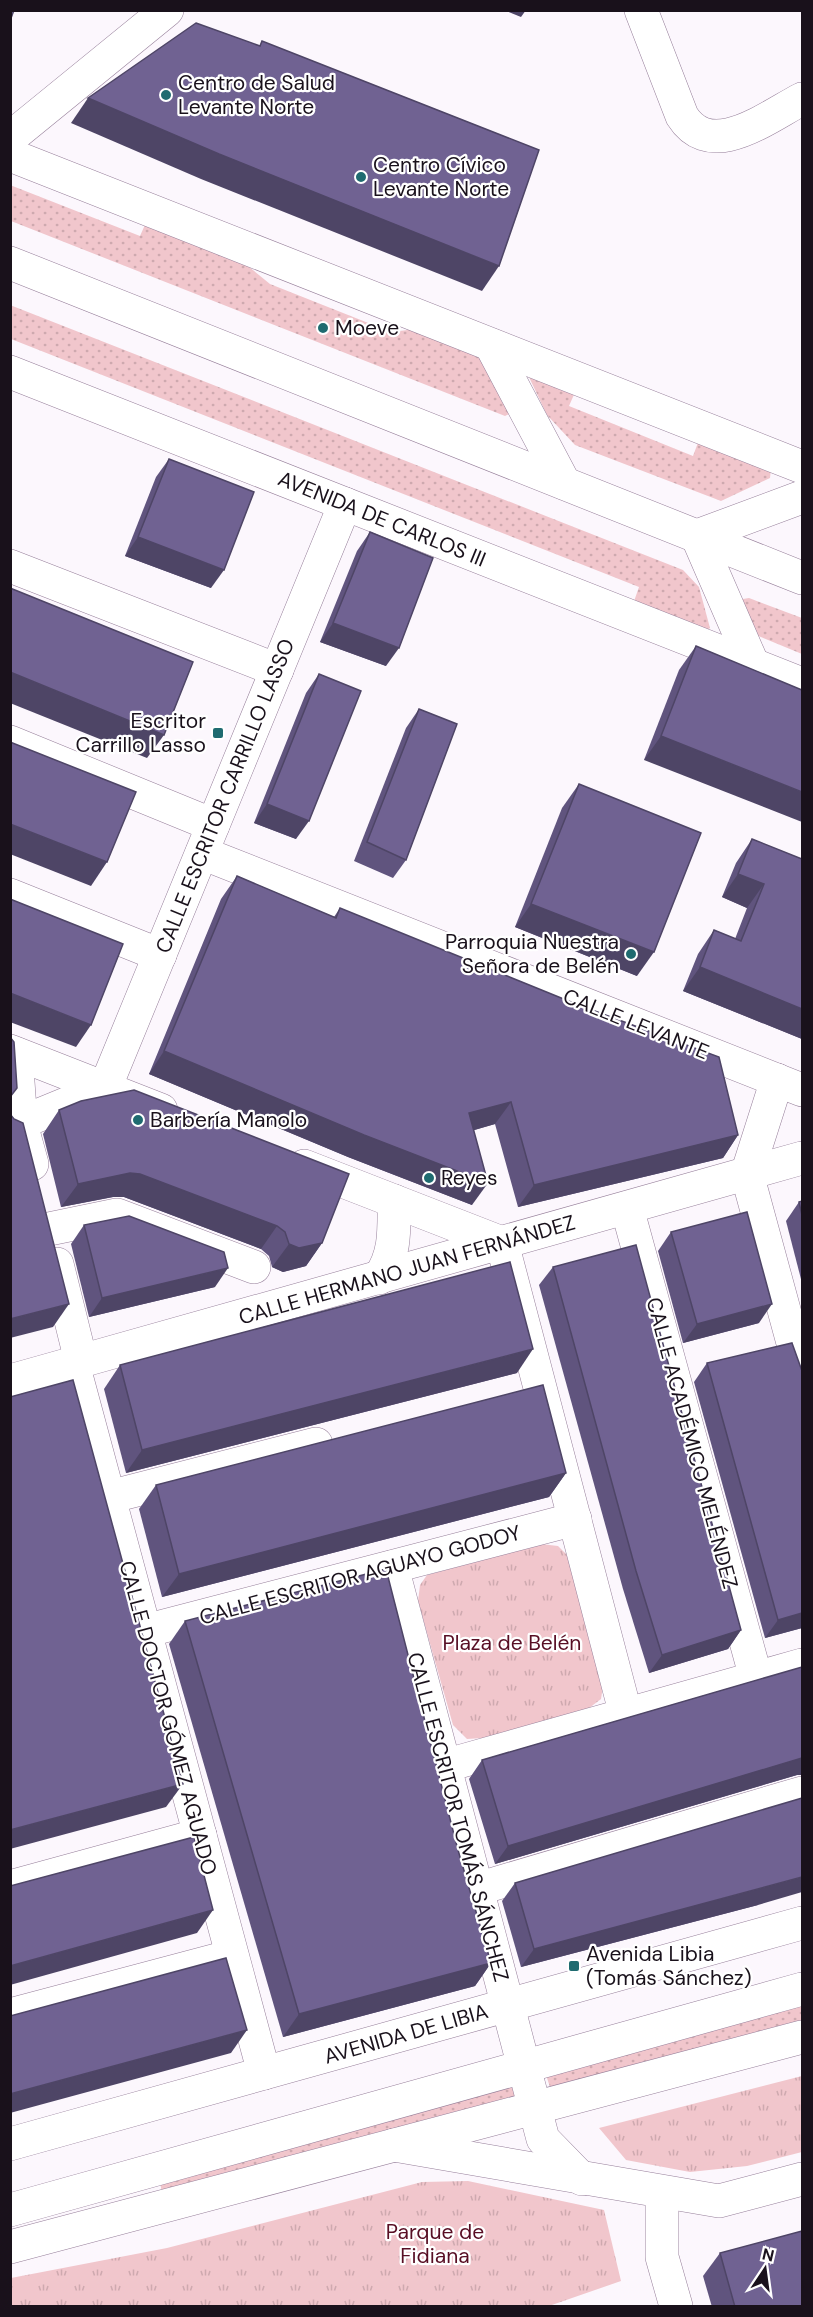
<svg xmlns="http://www.w3.org/2000/svg" width="813" height="2317" font-family="'DM Sans',sans-serif">
<style>
.grass{fill:url(#grass-dots)}
.park{fill:url(#park-tufts)}
.lines{fill:none;stroke-linecap:round;stroke-linejoin:round}
.street-casing{stroke:#967f9a;stroke-width:34}
.secondary-casing{stroke:#967f9a;stroke-width:34}
.primary-casing{stroke:#967f9a;stroke-width:34}
.street{stroke:#fff;stroke-width:33}
.secondary{stroke:#fff;stroke-width:33}
.primary{stroke:#fff;stroke-width:33}
.wall{fill:#60547e}
.shaded-wall{fill:#4e4566}
.building{fill:#706292;stroke:#4e4566;stroke-width:1.5}
.poi-dot{fill:#1f6b70;stroke:#fff;stroke-width:2}
.labels{text-anchor:middle;dominant-baseline:central;stroke-width:4.5;stroke-linejoin:round;paint-order:stroke}
.poi-label{font-size:21px;fill:#19111b;stroke:#fff;text-anchor:start}
.street-label{font-size:21px;fill:#19111b;stroke:#fff}
.park-label{font-size:21px;fill:#580e24;stroke:#fff}
</style>
<defs>
<pattern id="grass-dots" width="8" height="8" patternUnits="userSpaceOnUse" patternTransform="scale(1.5)"><rect width="8" height="8" fill="#f1c6cc"/><path d="M2 2h.1M6 6h.1" fill="none" stroke="#cea9af" stroke-width="1.8" stroke-linecap="round"/></pattern>
<pattern id="park-tufts" width="24" height="20" patternUnits="userSpaceOnUse" patternTransform="scale(1.5)"><rect width="24" height="20" fill="#f1c6cc"/><path d="M3 7l-1-3M5 7V3M7 7l1-3M15 17l-1-3M17 17v-4M19 17l1-3" fill="none" stroke="#cea9af"/></pattern>
</defs>
<rect width="100%" height="100%" fill="#fcf7fd"/>
<!-- grass -->
<g class="grass">
<polygon points="10,185 140,236 148,218 232,253 270,284 391,332 425,328 487,353 509,414 505,416 11,221"/>
<polygon points="10,305 683,570 699,587 710,628 705,632 632,607 639,587 11,339"/>
<polygon points="528,375 576,390 569,406 693,456 699,440 771,469 770,478 721,501 575,445 547,415"/>
<polygon points="749,598 802,618 802,654 751,633 741,603 743,599"/>
<polygon points="802,2001 802,2022 551,2090 545,2072"/>
<polygon points="511,2082 516,2099 162,2193 160,2182"/>
</g>
<!-- park -->
<g class="park">
<polygon points="541,1544 558,1546 571,1559 604,1680 601,1699 584,1712 483,1738 467,1739 453,1725 418,1601 420,1585 427,1575"/>
<polygon points="802,2076 802,2152 747,2166 690,2172 626,2160 599,2128"/>
<polygon points="468,2181 604,2210 621,2281 549,2306 11,2306 11,2278 167,2248 422,2182"/>
</g>
<g class="lines">
<defs>
<g id="street">
<path d="M641,10L682,116C711,162 767,117 802,99"/>
<polyline points="10,138 167,10"/>
<polyline points="10,566 277,670"/>
<polyline points="10,742 213,825"/>
<polyline points="202,853 802,1090"/>
<polyline points="10,895 160,955"/>
<polyline points="10,1051 161,1110"/>
<polyline points="16,1054 21,1124 32,1164"/>
<polyline points="777,1080 747,1174 802,1376"/>
<polyline points="105,1088 345,504"/>
<polyline points="10,1127 105,1088"/>
<polyline points="304,1166 502,1243 626,1715"/>
<polyline points="627,1208 756,1678"/>
<polyline points="49,1229 117,1215 254,1267"/>
<polyline points="57,1264 81,1361"/>
<path d="M379,1278C396,1254 394,1229 394,1201"/>
<polyline points="73,1364 264,2073"/>
<polyline points="109,1497 316,1444"/>
<polyline points="392,1567 543,2139 582,2179"/>
<polyline points="145,1631 575,1519"/>
<polyline points="444,1766 802,1665"/>
<polyline points="10,1887 200,1835"/>
<polyline points="477,1889 802,1793"/>
<polyline points="10,2015 232,1956"/>
<polyline points="394,2145 719,2201 802,2179"/>
<polyline points="662,2193 662,2257 676,2306"/>
</g>
<g id="secondary">
<polyline points="10,155 802,467"/>
<polyline points="491,345 564,483"/>
<polyline points="10,372 802,684"/>
<polyline points="753,665 697,536 802,497"/>
<polyline points="10,1381 802,1158"/>
<polyline points="10,2144 802,1923"/>
</g>
<g id="primary">
<polyline points="10,263 802,578"/>
<polyline points="10,2210 802,1989"/>
<polyline points="10,2247 802,2037"/>
</g>
</defs>
<!-- street casing -->
<use href="#street" class="street-casing"/>
<!-- secondary casing -->
<use href="#secondary" class="secondary-casing"/>
<!-- primary casing -->
<use href="#primary" class="primary-casing"/>
<!-- street -->
<use href="#street" class="street"/>
<!-- secondary -->
<use href="#secondary" class="secondary"/>
<!-- primary -->
<use href="#primary" class="primary"/>
</g>
<!-- wall -->
<g class="wall">
<polygon points="169,459 211,588 125,556 156,477"/>
<polygon points="370,532 386,666 320,642 357,551"/>
<polygon points="696,646 802,690 644,760 679,670"/>
<polygon points="319,674 296,839 254,823 306,693"/>
<polygon points="419,709 406,860 393,878 354,861 406,728"/>
<polygon points="579,784 637,976 515,927 562,808"/>
<polygon points="752,839 802,960 802,1039 683,991 698,954 714,930 735,939 747,908 722,897 736,863"/>
<polygon points="237,876 334,917 340,908 738,1135 723,1158 518,1207 495,1124 474,1130 472,1205 348,1157 149,1074 221,899"/>
<polygon points="59,1110 322,1243 306,1266 283,1272 272,1267 269,1256 261,1249 124,1197 113,1197 61,1207 43,1134"/>
<polygon points="802,1201 802,1283 786,1221 799,1202"/>
<polygon points="84,1225 215,1287 89,1317 71,1244"/>
<polygon points="671,1232 759,1323 683,1343 658,1251"/>
<polygon points="553,1267 741,1630 728,1649 649,1673 623,1589 539,1285"/>
<polygon points="707,1363 802,1371 802,1628 765,1638 694,1382"/>
<polygon points="120,1365 517,1373 126,1473 104,1389"/>
<polygon points="566,1473 549,1497 162,1597 139,1509 156,1485"/>
<polygon points="185,1621 458,1850 491,1963 475,1986 283,2037 169,1644"/>
<polygon points="802,1667 802,1775 797,1775 495,1864 469,1779 482,1760"/>
<polygon points="515,1883 758,1905 521,1967 502,1901"/>
<polygon points="720,2253 802,2307 712,2307 703,2276"/>
</g>
<!-- shaded-wall -->
<g class="shaded-wall">
<polygon points="504,10 526,10 521,17"/>
<polygon points="88,98 499,266 482,291 201,179 71,123"/>
<polygon points="138,537 224,570 211,588 125,556"/>
<polygon points="333,623 399,648 386,666 320,642"/>
<polygon points="10,672 164,735 147,758 10,703"/>
<polygon points="661,736 802,792 802,822 644,760"/>
<polygon points="267,804 309,821 296,839 254,823"/>
<polygon points="10,824 107,862 91,886 10,854"/>
<polygon points="738,874 764,884 747,908 722,897"/>
<polygon points="531,904 654,952 637,976 515,927"/>
<polygon points="700,967 802,1009 802,1039 683,991"/>
<polygon points="10,993 91,1025 76,1047 10,1022"/>
<polygon points="164,1051 488,1183 472,1205 348,1157 149,1074"/>
<polygon points="511,1102 495,1124 454,1136 469,1113"/>
<polygon points="738,1135 723,1158 518,1207 534,1185"/>
<polygon points="130,1173 140,1174 277,1226 261,1249 124,1197 113,1197 61,1207 78,1184"/>
<polygon points="322,1243 306,1266 283,1272 272,1267 289,1244"/>
<polygon points="228,1268 215,1287 89,1317 102,1298"/>
<polygon points="69,1304 53,1327 10,1338 10,1319"/>
<polygon points="772,1304 759,1323 683,1343 697,1324"/>
<polygon points="533,1349 517,1373 126,1473 142,1450"/>
<polygon points="566,1473 549,1497 162,1597 179,1574"/>
<polygon points="802,1613 802,1628 765,1638 778,1620"/>
<polygon points="741,1630 728,1649 649,1673 662,1655"/>
<polygon points="802,1758 802,1775 797,1775 495,1864 508,1846"/>
<polygon points="183,1784 166,1807 10,1849 10,1830"/>
<polygon points="802,1877 802,1892 758,1905 521,1967 534,1949"/>
<polygon points="213,1910 197,1933 10,1985 10,1966"/>
<polygon points="491,1963 475,1986 283,2037 299,2014"/>
<polygon points="247,2030 231,2053 10,2113 10,2094"/>
</g>
<!-- building -->
<g class="building">
<polygon points="10,10 14,10 10,21"/>
<polygon points="196,23 260,46 262,41 539,150 499,266 219,154 88,98"/>
<polygon points="169,459 254,492 224,570 138,537"/>
<polygon points="370,532 433,558 399,648 333,623"/>
<polygon points="10,588 193,662 164,735 10,672"/>
<polygon points="696,646 802,690 802,792 661,736"/>
<polygon points="319,674 361,691 309,821 267,804"/>
<polygon points="419,709 457,724 406,860 367,842"/>
<polygon points="10,742 136,792 107,862 10,824"/>
<polygon points="579,784 701,833 654,952 531,904"/>
<polygon points="752,839 802,859 802,1009 700,967 714,930 741,941 764,884 738,874"/>
<polygon points="237,876 336,918 340,908 576,1004 719,1057 738,1135 534,1185 511,1102 469,1113 488,1183 364,1135 164,1051"/>
<polygon points="10,899 123,944 91,1025 10,993"/>
<polygon points="10,1037 14,1042 17,1088 10,1097"/>
<polygon points="134,1090 349,1174 322,1243 299,1248 289,1244 285,1232 277,1226 140,1174 130,1173 78,1184 59,1110 81,1101"/>
<polygon points="10,1114 14,1119 23,1123 69,1304 10,1319"/>
<polygon points="802,1201 802,1215 799,1202"/>
<polygon points="747,1212 772,1304 697,1324 671,1232"/>
<polygon points="129,1216 224,1252 228,1268 102,1298 84,1225"/>
<polygon points="636,1245 741,1630 662,1655 636,1571 553,1267"/>
<polygon points="510,1262 533,1349 142,1450 120,1365"/>
<polygon points="792,1343 802,1371 802,1613 778,1620 707,1363"/>
<polygon points="73,1380 183,1784 10,1830 10,1397"/>
<polygon points="543,1385 566,1473 179,1574 156,1485"/>
<polygon points="386,1569 458,1850 491,1963 299,2014 185,1621"/>
<polygon points="802,1667 802,1758 508,1846 482,1760"/>
<polygon points="802,1798 802,1877 534,1949 515,1883"/>
<polygon points="194,1837 213,1910 10,1966 10,1886"/>
<polygon points="226,1958 247,2030 10,2094 10,2016"/>
<polygon points="802,2231 802,2307 735,2307 720,2253"/>
</g>
<!-- markers -->
<g class="poi-dot">
<circle cx="166" cy="95" r="6"/>
<circle cx="361" cy="177" r="6"/>
<circle cx="323" cy="328" r="6"/>
<rect x="212" y="727" width="12" height="12" rx="3"/>
<circle cx="631" cy="954" r="6"/>
<circle cx="138" cy="1120" r="6"/>
<circle cx="429" cy="1178" r="6"/>
<rect x="568" y="1960" width="12" height="12" rx="3"/>
</g>
<g class="labels">
<!-- poi labels -->
<g class="poi-label">
<text x="178" y="83">Centro de Salud<tspan x="178" dy="24">Levante Norte</tspan></text>
<text x="373" y="165">Centro Cívico<tspan x="373" dy="24">Levante Norte</tspan></text>
<text x="335" y="328">Moeve</text>
<text x="206" y="721" text-anchor="end">Escritor<tspan x="206" dy="24">Carrillo Lasso</tspan></text>
<text x="619" y="942" text-anchor="end">Parroquia Nuestra<tspan x="619" dy="24">Señora de Belén</tspan></text>
<text x="150" y="1120">Barbería Manolo</text>
<text x="441" y="1178">Reyes</text>
<text x="586" y="1954">Avenida Libia<tspan x="586" dy="24">(Tomás Sánchez)</tspan></text>
</g>
<!-- street labels -->
<g class="street-label">
<text transform="translate(382 519) rotate(22)">AVENIDA DE CARLOS III</text>
<text transform="translate(225 796) rotate(-68)">CALLE ESCRITOR CARRILLO LASSO</text>
<text transform="translate(636 1024) rotate(22)">CALLE LEVANTE</text>
<text transform="translate(407 1270) rotate(-16)">CALLE HERMANO JUAN FERNÁNDEZ</text>
<text transform="translate(692 1443) rotate(75)">CALLE ACADÉMICO MELÉNDEZ</text>
<text transform="translate(360 1575) rotate(-15)">CALLE ESCRITOR AGUAYO GODOY</text>
<text transform="translate(168 1718) rotate(75)">CALLE DOCTOR GÓMEZ AGUADO</text>
<text transform="translate(458 1817) rotate(75)">CALLE ESCRITOR TOMÁS SÁNCHEZ</text>
<text transform="translate(406 2034) rotate(-16)">AVENIDA DE LIBIA</text>
</g>
<!-- park labels -->
<g class="park-label">
<text x="512" y="1643">Plaza de Belén</text>
<text x="435" y="2232">Parque de<tspan x="435" dy="24">Fidiana</tspan></text>
</g>
</g>
<!-- border -->
<rect width="813" height="2317" fill="none" stroke="#19111b" stroke-width="24"/>
<!-- north arrow -->
<g transform="translate(765 2269) rotate(13)" stroke="#ffffff" stroke-width="4.5" paint-order="stroke">
<path d="M0-4.5L10 22L0 15L-10 22Z" fill="#19111b"/>
<text y="-9" font-size="16" font-weight="bold" text-anchor="middle" fill="#19111b">N</text>
</g>
</svg>
